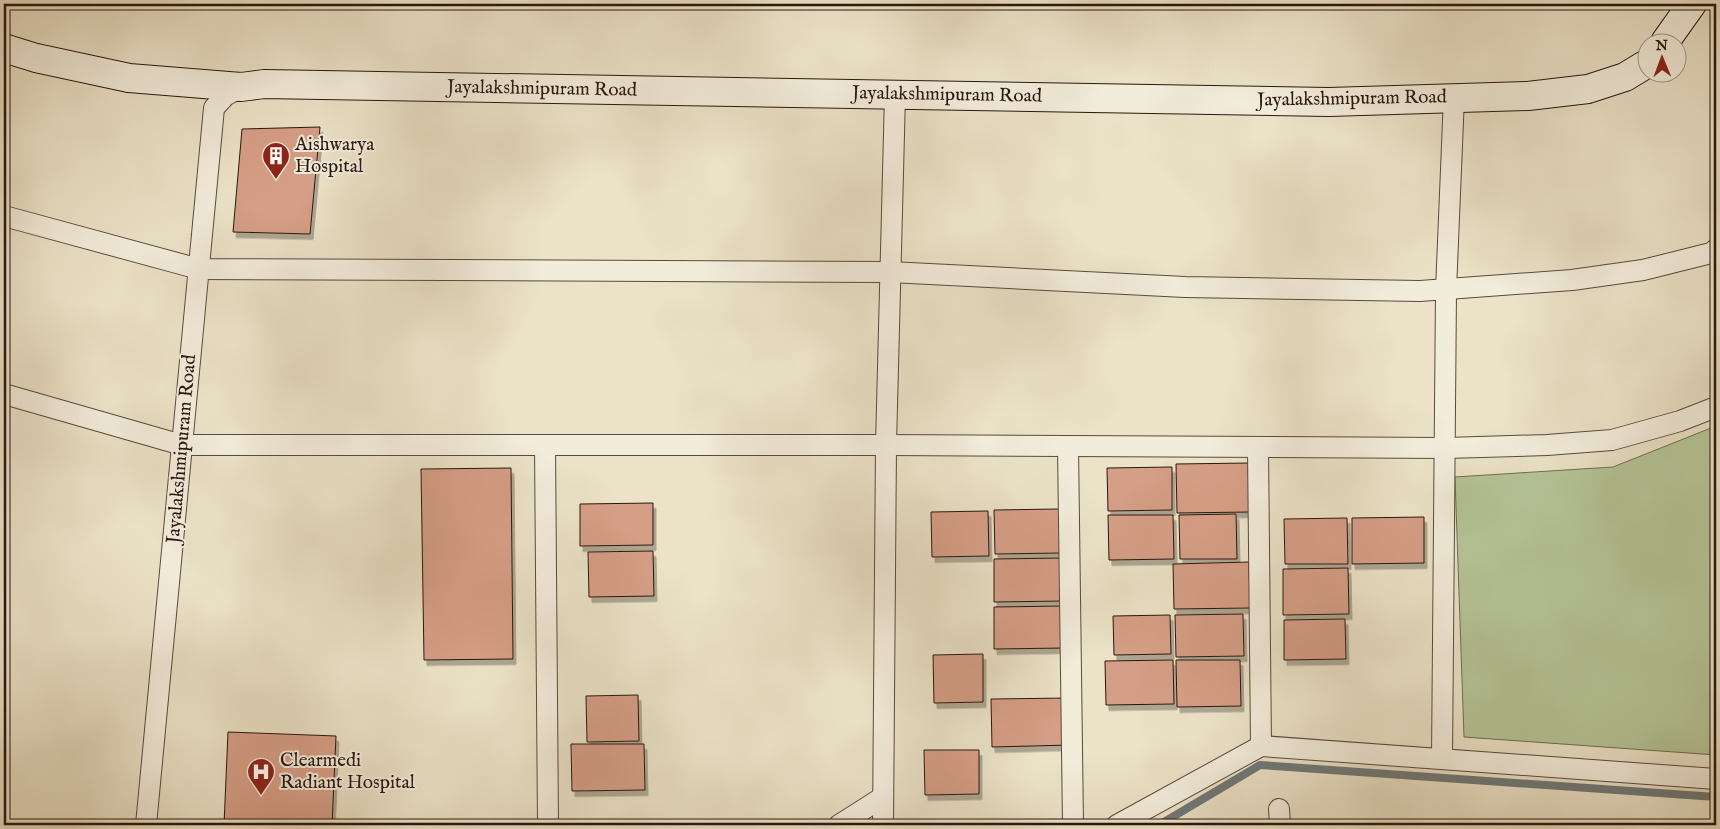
<svg xmlns="http://www.w3.org/2000/svg" width="1720" height="829" font-family="'IM FELL English',serif">
<style>
.green{fill:#b5c497;stroke:#6f6e53}
.lines{fill:none;stroke-linecap:round;stroke-linejoin:round}
.stream{stroke:#6f7979;stroke-width:8}
.building{fill:#d59e86;stroke:#29170f;filter:url(#shadow)}
.street-casing{stroke:#5a4a3d;stroke-width:22}
.secondary-casing{stroke:#29170f;stroke-width:30}
.street{stroke:#f2ecdb;stroke-width:20}
.secondary{stroke:#f2ecdb;stroke-width:28}
.labels{text-anchor:middle;dominant-baseline:central;stroke-width:4;stroke-linejoin:round;paint-order:stroke}
.street-label{font-size:19px;fill:#29170f;stroke:#f2ecdb}
.poi-label{font-size:19px;fill:#29170f;stroke:#f2ecdb;text-anchor:start}
</style>
<defs>
<filter id="shadow"><feDropShadow dx="3" dy="5.5" stdDeviation="0" flood-color="#0004"/></filter>
</defs>
<rect width="100%" height="100%" fill="#ebe2c7"/>
<filter id="stains"><feTurbulence type="fractalNoise" baseFrequency=".004" numOctaves="4"/><feColorMatrix values="0 0 0 0 .2 0 0 0 0 .09 0 0 0 0 .02 0 0 0 .5 -.17"/></filter>
<radialGradient id="worn" r=".72"><stop offset=".6" stop-color="#630" stop-opacity="0"/><stop offset="1" stop-color="#630" stop-opacity=".3"/></radialGradient>
<!-- green -->
<polygon class="green" points="1716,426 1716,755 1464,737 1455,477 1613,467"/>
<g class="lines">
<!-- stream -->
<polyline class="stream" points="1159,825 1260,765 1716,797"/>
</g>
<!-- building -->
<g class="building">
<polygon points="320,127 310,234 233,232 242,129"/>
<polygon points="1249,463 1249,512 1177,513 1176,464"/>
<polygon points="1172,467 1172,510 1108,511 1107,468"/>
<polygon points="511,468 513,659 424,660 421,469"/>
<polygon points="653,503 653,545 580,546 580,504"/>
<polygon points="1059,509 1060,553 995,554 994,510"/>
<polygon points="988,511 989,556 932,557 931,512"/>
<polygon points="1236,514 1237,559 1180,559 1179,515"/>
<polygon points="1108,515 1173,515 1174,559 1109,560"/>
<polygon points="1424,517 1424,563 1352,564 1352,518"/>
<polygon points="1347,518 1348,564 1285,564 1284,519"/>
<polygon points="653,551 654,596 589,597 588,552"/>
<polygon points="1064,558 1065,601 994,602 994,559"/>
<polygon points="1249,562 1250,608 1174,609 1173,564"/>
<polygon points="1348,568 1349,614 1283,615 1283,569"/>
<polygon points="1064,606 1065,648 994,649 994,607"/>
<polygon points="1243,614 1244,656 1176,657 1175,615"/>
<polygon points="1170,615 1171,654 1114,655 1113,616"/>
<polygon points="1345,619 1346,659 1284,660 1284,620"/>
<polygon points="983,654 983,702 934,703 933,655"/>
<polygon points="1173,660 1174,704 1106,705 1105,661"/>
<polygon points="1176,660 1240,660 1241,706 1177,707"/>
<polygon points="638,695 639,741 587,742 586,696"/>
<polygon points="1070,698 1071,745 992,747 991,699"/>
<polygon points="228,732 336,736 332,825 224,825"/>
<polygon points="571,744 644,744 645,790 572,791"/>
<polygon points="924,750 979,750 979,794 925,795"/>
</g>
<g class="lines">
<defs>
<g id="street">
<polyline points="4,216 199,269 890,272 1185,287 1420,291 1572,280 1643,270 1711,253 1716,249"/>
<polyline points="4,394 182,445 886,445 1446,448 1547,445 1612,440 1680,421 1716,407"/>
<polyline points="545,445 548,825"/>
<polyline points="1068,446 1073,825"/>
<polyline points="1258,447 1261,746"/>
<polyline points="1442,759 1446,290 1454,97"/>
<polyline points="1279,809 1280,825"/>
<polyline points="146,825 214,108 225,96 241,87"/>
<polyline points="839,825 883,797"/>
<polyline points="883,825 886,445 895,95"/>
<polyline points="1117,825 1261,746 1716,779"/>
</g>
<g id="secondary">
<polyline points="1665,42 1692,4"/>
<polyline points="4,48 36,58 129,78 241,87 264,84 1329,102 1528,96 1588,89 1625,77 1648,63"/>
</g>
</defs>
<!-- street casing -->
<use href="#street" class="street-casing"/>
<!-- secondary casing -->
<use href="#secondary" class="secondary-casing"/>
<!-- street -->
<use href="#street" class="street"/>
<!-- secondary -->
<use href="#secondary" class="secondary"/>
</g>
<!-- icons -->
<defs>
<symbol id="building-pin" viewBox="-11 -11 22 30"><path d="M0 17L-7.5 6A9.5 9.5 0 1 1 7.5 6Z" fill="#8f2418" stroke="#f2ecdb"/><path d="M-4-6H4V6H1V3H-1V6H-4ZM-2.5-4.3h1.7v1.8h-1.7ZM.8-4.3h1.7v1.8H.8ZM-2.5-1h1.7V.8h-1.7ZM.8-1h1.7V.8H.8Z" fill="#fff"/></symbol>
<symbol id="hospital-pin" viewBox="-11 -11 22 30"><path d="M0 17L-7.5 6A9.5 9.5 0 1 1 7.5 6Z" fill="#8f2418" stroke="#f2ecdb"/><path d="M-5-5h3v3.5h4V-5h3V5h-3V1.5h-4V5h-3Z" fill="#fff"/></symbol>
</defs>
<g fill-rule="evenodd">
<use href="#building-pin" x="260" y="140" width="32" height="43"/>
<use href="#hospital-pin" x="245" y="756" width="32" height="43"/>
</g>
<g class="labels">
<!-- street labels -->
<g class="street-label">
<text transform="translate(542 89) rotate(1)">Jayalakshmipuram Road</text>
<text transform="translate(947 95) rotate(1)">Jayalakshmipuram Road</text>
<text transform="translate(1352 99) rotate(-1)">Jayalakshmipuram Road</text>
<text transform="translate(182 449) rotate(-85)">Jayalakshmipuram Road</text>
</g>
<!-- poi labels -->
<g class="poi-label">
<text x="295" y="145">Aishwarya<tspan x="295" dy="22">Hospital</tspan></text>
<text x="280" y="761">Clearmedi<tspan x="280" dy="22">Radiant Hospital</tspan></text>
</g>
</g>
<!-- margin -->
<rect width="1720" height="829" fill="none" stroke="#ebe2c7" stroke-width="20"/>
<rect x="5" y="5" width="1710" height="819" fill="none" stroke="#29170f" stroke-width="2.5"/>
<rect x="10" y="10" width="1700" height="809" fill="none" stroke="#29170f"/>
<!-- north arrow -->
<g transform="translate(1662 58) rotate(359)"><circle r="24" fill="#f2ecdb" stroke="#a29789"/>
<path d="M0-4L9 19L0 12L-9 19Z" fill="#8f2418"/>
<text y="-8" font-size="14" font-weight="bold" text-anchor="middle" fill="#29170f">N</text>
</g>
<rect width="100%" height="100%" filter="url(#stains)"/>
<rect width="100%" height="100%" fill="url(#worn)"/>
</svg>
